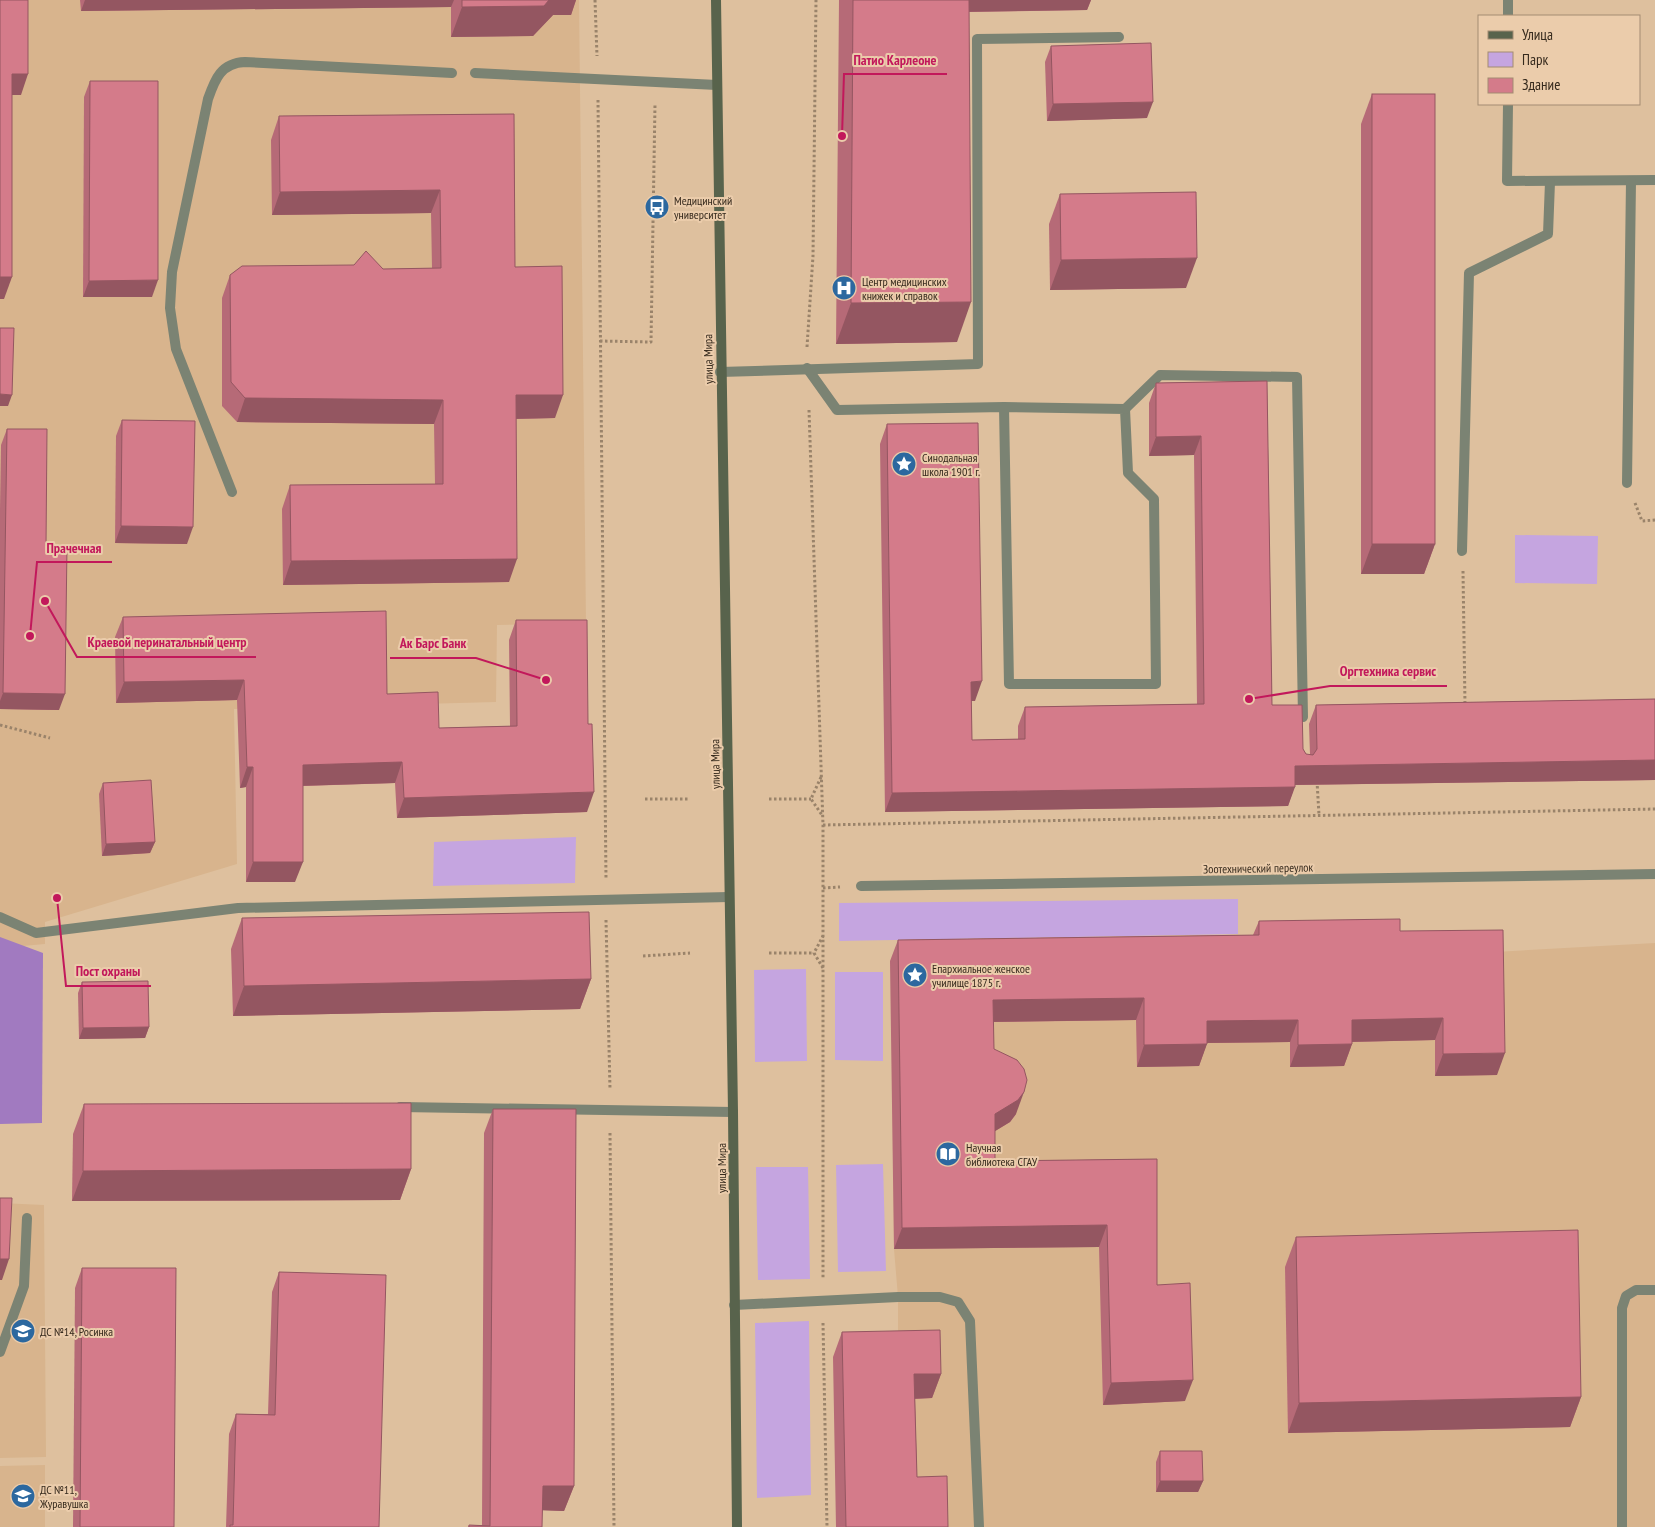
<svg xmlns="http://www.w3.org/2000/svg" width="1655" height="1527" font-family="'PT Sans Narrow',sans-serif">
<style>
.built{fill:#d8b48d}
.green{fill:#c5a5e0}
.forest{fill:#a17ac0}
.lines{fill:none;stroke-linecap:round;stroke-linejoin:round}
.path{stroke:#9a836a;stroke-width:3;stroke-dasharray:2.5 2.5;stroke-linecap:butt}
.service{stroke:#7b8373;stroke-width:10}
.minor{stroke:#7b8373;stroke-width:10}
.secondary{stroke:#58634c;stroke-width:10}
.wall{fill:#b66a77}
.shaded-wall{fill:#945661}
.building{fill:#d47b8a;stroke:#945661}
.labels{text-anchor:middle;dominant-baseline:central;stroke-width:4;stroke-linejoin:round;paint-order:stroke}
.poi-label{font-size:12px;fill:#362a1d;stroke:#ebccab;text-anchor:start}
.street-label{font-size:12px;fill:#362a1d;stroke:#ebccab}
.leader{fill:none;stroke:#c2185b;stroke-width:2}
.callout-dot{fill:#c2185b;stroke:#ebccab;stroke-width:2}
.callout-label{font-size:14px;text-anchor:middle;font-weight:bold;fill:#c2185b;stroke:#ebccab;stroke-width:4;stroke-linejoin:round;paint-order:stroke}
</style>
<rect width="100%" height="100%" fill="#dec09e"/>
<!-- built -->
<g class="built">
<polygon points="0,0 579,0 586,623 497,625 496,702 234,709 237,864 45,922 45,944 0,948"/>
<polygon points="1655,943 1655,1527 836,1527 898,1355 898,1297 894,1249 891,961 1495,952"/>
<polygon points="0,1203 44,1205 46,1457 0,1458"/>
<polygon points="45,1465 45,1527 0,1527 0,1466"/>
</g>
<!-- green -->
<g class="green">
<polygon points="1515,535 1598,536 1597,584 1515,583"/>
<polygon points="576,837 575,883 433,886 434,842"/>
<polygon points="1238,899 1238,934 839,941 839,903"/>
<polygon points="806,969 807,1061 755,1062 754,970"/>
<polygon points="835,972 883,972 883,1061 835,1060"/>
<polygon points="883,1164 886,1271 838,1272 836,1165"/>
<polygon points="756,1167 808,1167 810,1279 758,1280"/>
<polygon points="809,1321 811,1495 757,1498 755,1323"/>
</g>
<!-- forest -->
<polygon class="forest" points="0,937 43,953 42,1123 0,1124"/>
<g class="lines">
<!-- path -->
<g class="path">
<polyline points="595,0 597,56"/>
<polyline points="598,100 606,879"/>
<polyline points="600,341 651,342 655,104"/>
<polyline points="807,347 813,256 816,0"/>
<polyline points="809,410 823,825 823,1279"/>
<polyline points="1635,503 1642,521 1655,520"/>
<polyline points="1463,571 1465,705"/>
<polyline points="0,725 50,738"/>
<polyline points="821,777 811,799 822,815"/>
<polyline points="1317,781 1319,815"/>
<polyline points="645,799 690,799"/>
<polyline points="769,799 811,799"/>
<polyline points="823,825 1655,809"/>
<polyline points="823,888 840,887"/>
<polyline points="606,920 610,1089"/>
<polyline points="769,953 814,953"/>
<polyline points="643,956 690,953"/>
<polyline points="823,968 814,953 823,936"/>
<polyline points="610,1133 614,1527"/>
<polyline points="823,1323 827,1527"/>
</g>
<!-- service -->
<g class="service">
<polyline points="1508,16 1508,0"/>
<polyline points="475,73 717,85"/>
<polyline points="1508,104 1507,181 1655,180"/>
<polyline points="807,368 837,410 1004,407 1009,684 1156,684 1154,499 1128,473 1125,409 1004,407"/>
<polyline points="720,372 978,364 977,39 1119,37"/>
<polyline points="1125,409 1160,375 1297,377 1303,717"/>
<polyline points="1627,483 1631,181"/>
<path d="M232,492L176,349L170,308L172,272L208,99C215,79 221,63 245,62L452,73"/>
<polyline points="1462,551 1469,273 1548,234 1550,182"/>
<polyline points="0,917 36,933 238,908 729,897"/>
<polyline points="400,1107 733,1112"/>
<polyline points="734,1305 898,1297 940,1297 958,1302 970,1321 979,1527"/>
<polyline points="0,1352 24,1286 27,1218"/>
<polyline points="1622,1527 1622,1308 1626,1296 1636,1290 1655,1290"/>
</g>
<!-- minor -->
<polyline class="minor" points="861,886 1655,874"/>
<!-- secondary -->
<polyline class="secondary" points="716,0 733,1112 737,1527"/>
</g>
<!-- wall -->
<g class="wall">
<polygon points="80,0 576,0 571,15 553,15 533,36 451,37 451,7 81,11"/>
<polygon points="839,0 1091,0 1087,10 969,12 957,342 836,344"/>
<polygon points="1051,46 1147,118 1047,121 1045,62"/>
<polygon points="90,81 152,297 83,297 84,97"/>
<polygon points="1372,94 1435,544 1424,574 1361,574 1361,124"/>
<polygon points="514,114 515,267 555,418 516,419 509,582 283,585 282,509 290,485 435,484 434,424 237,422 222,406 222,298 230,275 383,269 432,268 431,213 272,215 271,140 279,116"/>
<polygon points="1060,194 1186,288 1050,290 1049,224"/>
<polygon points="1267,381 1272,705 1303,749 1306,754 1310,755 1309,724 1316,705 1655,699 1655,780 1295,785 1288,806 885,812 880,444 887,424 975,701 971,701 972,740 1018,739 1018,726 1025,707 1197,704 1194,455 1149,456 1149,403 1156,383"/>
<polygon points="122,420 187,544 115,543 116,436"/>
<polygon points="7,429 46,546 59,710 0,709 0,511 1,445"/>
<polygon points="123,617 387,694 439,728 510,726 509,640 516,620 587,812 397,818 395,783 303,786 295,882 246,882 246,787 240,788 237,700 116,703 115,637"/>
<polygon points="103,783 155,842 150,853 102,856 99,794"/>
<polygon points="242,918 591,979 580,1009 233,1016 231,949"/>
<polygon points="1259,921 1400,931 1497,1075 1435,1076 1435,1040 1352,1042 1352,1044 1344,1066 1290,1067 1290,1042 1207,1043 1199,1066 1137,1067 1136,1020 993,1022 994,1049 1016,1114 1010,1122 995,1131 995,1161 1157,1159 1157,1285 1185,1401 1103,1405 1099,1247 894,1249 890,961 898,940 1253,935"/>
<polygon points="82,982 149,1027 145,1038 79,1039 78,993"/>
<polygon points="84,1104 411,1169 400,1200 72,1201 73,1134"/>
<polygon points="493,1109 574,1486 564,1511 542,1510 542,1527 468,1527 469,1525 482,1525 484,1133"/>
<polygon points="1296,1237 1581,1397 1570,1427 1288,1433 1285,1267"/>
<polygon points="82,1268 174,1527 73,1527 75,1288"/>
<polygon points="279,1272 379,1527 226,1527 229,1434 236,1414 268,1414 272,1292"/>
<polygon points="842,1332 941,1374 932,1398 915,1399 917,1477 948,1527 836,1527 833,1357"/>
<polygon points="1160,1451 1203,1481 1198,1492 1156,1492 1156,1462"/>
</g>
<!-- shaded-wall -->
<g class="shaded-wall">
<polygon points="85,0 454,0 451,7 81,11"/>
<polygon points="549,0 576,0 571,15 553,15 533,36 451,37 462,7"/>
<polygon points="958,0 1091,0 1087,10 954,12"/>
<polygon points="12,74 28,74 21,95 4,95"/>
<polygon points="1153,102 1147,118 1047,121 1053,104"/>
<polygon points="440,190 431,213 272,215 280,192"/>
<polygon points="1197,258 1186,288 1050,290 1061,260"/>
<polygon points="0,277 12,277 4,299 0,299"/>
<polygon points="158,280 152,297 83,297 89,281"/>
<polygon points="971,302 957,342 836,344 851,303"/>
<polygon points="0,394 12,395 8,406 0,406"/>
<polygon points="516,395 563,395 555,418 507,419"/>
<polygon points="245,398 443,400 434,424 237,422"/>
<polygon points="1201,436 1194,455 1149,456 1156,437"/>
<polygon points="121,526 193,527 187,544 115,543"/>
<polygon points="1372,544 1435,544 1424,574 1361,574"/>
<polygon points="517,559 509,582 283,585 291,561"/>
<polygon points="244,680 237,700 116,703 124,682"/>
<polygon points="982,681 975,701 964,701 971,682"/>
<polygon points="3,693 65,694 59,710 0,709 0,701"/>
<polygon points="1655,760 1655,780 1288,785 1295,766"/>
<polygon points="402,762 395,783 296,786 303,765"/>
<polygon points="247,767 253,767 246,787 240,788"/>
<polygon points="1295,787 1288,806 885,812 892,793"/>
<polygon points="594,792 587,812 397,818 404,798"/>
<polygon points="155,842 150,853 102,856 106,844"/>
<polygon points="253,862 303,862 295,882 246,882"/>
<polygon points="591,979 580,1009 233,1016 244,986"/>
<polygon points="1144,998 1136,1020 985,1022 993,1000"/>
<polygon points="1443,1018 1435,1040 1344,1042 1352,1020"/>
<polygon points="1298,1020 1290,1042 1199,1043 1207,1021"/>
<polygon points="149,1027 145,1038 79,1039 83,1028"/>
<polygon points="1207,1044 1199,1066 1137,1067 1144,1045"/>
<polygon points="1352,1044 1344,1066 1290,1067 1298,1045"/>
<polygon points="1505,1053 1497,1075 1435,1076 1443,1054"/>
<polygon points="1024,1092 1016,1114 1010,1122 987,1136 995,1114"/>
<polygon points="411,1169 400,1200 72,1201 83,1171"/>
<polygon points="1107,1225 1099,1247 894,1249 902,1228"/>
<polygon points="0,1259 9,1259 2,1280 0,1280"/>
<polygon points="914,1374 941,1374 932,1398 905,1399"/>
<polygon points="1193,1380 1185,1401 1103,1405 1111,1383"/>
<polygon points="1581,1397 1570,1427 1288,1433 1299,1403"/>
<polygon points="1160,1481 1203,1481 1198,1492 1156,1492"/>
<polygon points="543,1486 574,1486 564,1511 534,1510"/>
</g>
<!-- building -->
<g class="building">
<polygon points="0,0 28,0 28,74 12,74 12,277 0,277"/>
<polygon points="462,0 549,0 544,6 462,7"/>
<polygon points="853,0 969,0 971,302 851,303"/>
<polygon points="1151,43 1153,102 1053,104 1051,46"/>
<polygon points="90,81 158,81 158,280 89,281"/>
<rect x="1372" y="94" width="63" height="450"/>
<polygon points="514,114 515,267 562,266 563,395 516,395 517,559 291,561 290,485 443,484 443,400 245,398 231,382 230,275 242,266 354,265 366,251 383,269 441,268 440,190 280,192 279,116"/>
<polygon points="1196,192 1197,258 1061,260 1060,194"/>
<polygon points="0,328 14,328 12,395 0,394"/>
<polygon points="1267,381 1272,705 1302,705 1303,749 1306,754 1313,755 1317,749 1316,705 1655,699 1655,760 1295,766 1295,787 892,793 887,424 978,423 982,681 971,682 972,740 1025,739 1025,707 1204,704 1201,436 1156,437 1156,383"/>
<polygon points="122,420 195,421 193,527 121,526"/>
<polygon points="7,429 47,429 46,546 67,546 65,694 3,693"/>
<polygon points="386,611 387,694 438,692 439,728 517,726 516,620 587,620 588,724 592,724 594,792 404,798 402,762 303,765 303,862 253,862 253,767 247,767 244,680 124,682 123,617"/>
<polygon points="151,780 155,842 106,844 103,783"/>
<polygon points="589,912 591,979 244,986 242,918"/>
<polygon points="1400,919 1400,931 1503,930 1505,1053 1443,1054 1443,1018 1352,1020 1352,1044 1298,1045 1298,1020 1207,1021 1207,1044 1144,1045 1144,998 993,1000 994,1049 1017,1060 1024,1069 1027,1080 1024,1092 1018,1100 995,1114 995,1161 1157,1159 1157,1285 1190,1283 1193,1380 1111,1383 1107,1225 902,1228 898,940 1259,935 1259,921"/>
<polygon points="148,981 149,1027 83,1028 82,982"/>
<polygon points="411,1103 411,1169 83,1171 84,1104"/>
<polygon points="493,1109 576,1109 574,1486 543,1486 542,1527 469,1527 469,1525 490,1526"/>
<polygon points="0,1198 12,1198 9,1259 0,1259"/>
<polygon points="1578,1230 1581,1397 1299,1403 1296,1237"/>
<polygon points="82,1268 176,1268 174,1527 80,1527"/>
<polygon points="279,1272 386,1275 379,1527 230,1527 230,1525 233,1525 236,1414 275,1415"/>
<polygon points="940,1330 941,1374 914,1374 917,1477 947,1476 948,1527 846,1527 842,1332"/>
<polygon points="1160,1451 1202,1451 1203,1481 1160,1481"/>
</g>
<!-- icons -->
<defs>
<symbol id="bus-disc" viewBox="-11 -11 22 22"><circle r="9.5" fill="#2c689f" stroke="#ebccab"/><path d="M-5-6H5V4H4V6H2V4H-2V6H-4V4H-5ZM-3.5-4V0h7V-4ZM-3.5 1.2v1.5H-2V1.2ZM2 1.2v1.5H3.5V1.2Z" fill="#fff"/></symbol>
<symbol id="hospital-disc" viewBox="-11 -11 22 22"><circle r="9.5" fill="#2c689f" stroke="#ebccab"/><path d="M-5-5h3v3.5h4V-5h3V5h-3V1.5h-4V5h-3Z" fill="#fff"/></symbol>
<symbol id="sight-disc" viewBox="-11 -11 22 22"><circle r="9.5" fill="#2c689f" stroke="#ebccab"/><path d="M0-6L1.8-2.2L6-1.7L2.9 1.2L3.7 5.4L0 3.3L-3.7 5.4L-2.9 1.2L-6-1.7L-1.8-2.2Z" fill="#fff"/></symbol>
<symbol id="library-disc" viewBox="-11 -11 22 22"><circle r="9.5" fill="#2c689f" stroke="#ebccab"/><path d="M-6-4Q-3-5.5-.7-3.5V5Q-3 3-6 4ZM6-4Q3-5.5 .7-3.5V5Q3 3 6 4Z" fill="#fff"/></symbol>
<symbol id="school-disc" viewBox="-11 -11 22 22"><circle r="9.5" fill="#2c689f" stroke="#ebccab"/><path d="M0-5L7-2L0 1L-7-2ZM-4 1L0 2.5L4 1V4Q0 6-4 4Z" fill="#fff"/></symbol>
</defs>
<g fill-rule="evenodd">
<use href="#bus-disc" x="643" y="193" width="28" height="28"/>
<use href="#hospital-disc" x="830" y="274" width="28" height="28"/>
<use href="#sight-disc" x="890" y="450" width="28" height="28"/>
<use href="#sight-disc" x="901" y="961" width="28" height="28"/>
<use href="#library-disc" x="934" y="1140" width="28" height="28"/>
<use href="#school-disc" x="9" y="1317" width="28" height="28"/>
<use href="#school-disc" x="9" y="1482" width="28" height="28"/>
</g>
<g class="labels">
<!-- poi labels -->
<g class="poi-label">
<text x="674" y="200">Медицинский<tspan x="674" dy="14">университет</tspan></text>
<text x="862" y="281">Центр медицинских<tspan x="862" dy="14">книжек и справок</tspan></text>
<text x="922" y="457">Синодальная<tspan x="922" dy="14">школа 1901 г.</tspan></text>
<text x="932" y="968">Епархиальное женское<tspan x="932" dy="14">училище 1875 г.</tspan></text>
<text x="966" y="1147">Научная<tspan x="966" dy="14">библиотека СГАУ</tspan></text>
<text x="40" y="1331">ДС №14, Росинка</text>
<text x="40" y="1489">ДС №11,<tspan x="40" dy="14">Журавушка</tspan></text>
</g>
<!-- street labels -->
<g class="street-label">
<text transform="translate(708 359) rotate(-91)">улица Мира</text>
<text transform="translate(715 764) rotate(-91)">улица Мира</text>
<text transform="translate(1258 868) rotate(-1)">Зоотехнический переулок</text>
<text transform="translate(721 1168) rotate(-90)">улица Мира</text>
</g>
</g>
<!-- callouts -->
<path class="leader" d="M842 136L844 74H947M30 636L37 562H112M45 601L77 657H256M546 680L476 658H390M1249 699L1330 686H1447M57 898L66 986H151"/>
<g class="callout-dot">
<circle cx="842" cy="136" r="5"/>
<circle cx="30" cy="636" r="5"/>
<circle cx="45" cy="601" r="5"/>
<circle cx="546" cy="680" r="5"/>
<circle cx="1249" cy="699" r="5"/>
<circle cx="57" cy="898" r="5"/>
</g>
<g class="callout-label">
<text x="895" y="65">Патио Карлеоне</text>
<text x="74" y="553">Прачечная</text>
<text x="167" y="647">Краевой перинатальный центр</text>
<text x="433" y="648">Ак Барс Банк</text>
<text x="1388" y="676">Оргтехника сервис</text>
<text x="108" y="976">Пост охраны</text>
</g>
<!-- legend -->
<rect x="1478" y="15" width="162" height="90" fill="#ebccab" stroke="#a38b72"/>
<rect x="1488" y="31" width="25" height="8" fill="#58634c" stroke="#a38b72"/>
<text x="1522" y="40" font-size="15" fill="#362a1d">Улица</text>
<rect x="1488" y="52" width="25" height="15" fill="#c5a5e0" stroke="#a38b72"/>
<text x="1522" y="65" font-size="15" fill="#362a1d">Парк</text>
<rect x="1488" y="78" width="25" height="15" fill="#d47b8a" stroke="#a38b72"/>
<text x="1522" y="90" font-size="15" fill="#362a1d">Здание</text>
</svg>
